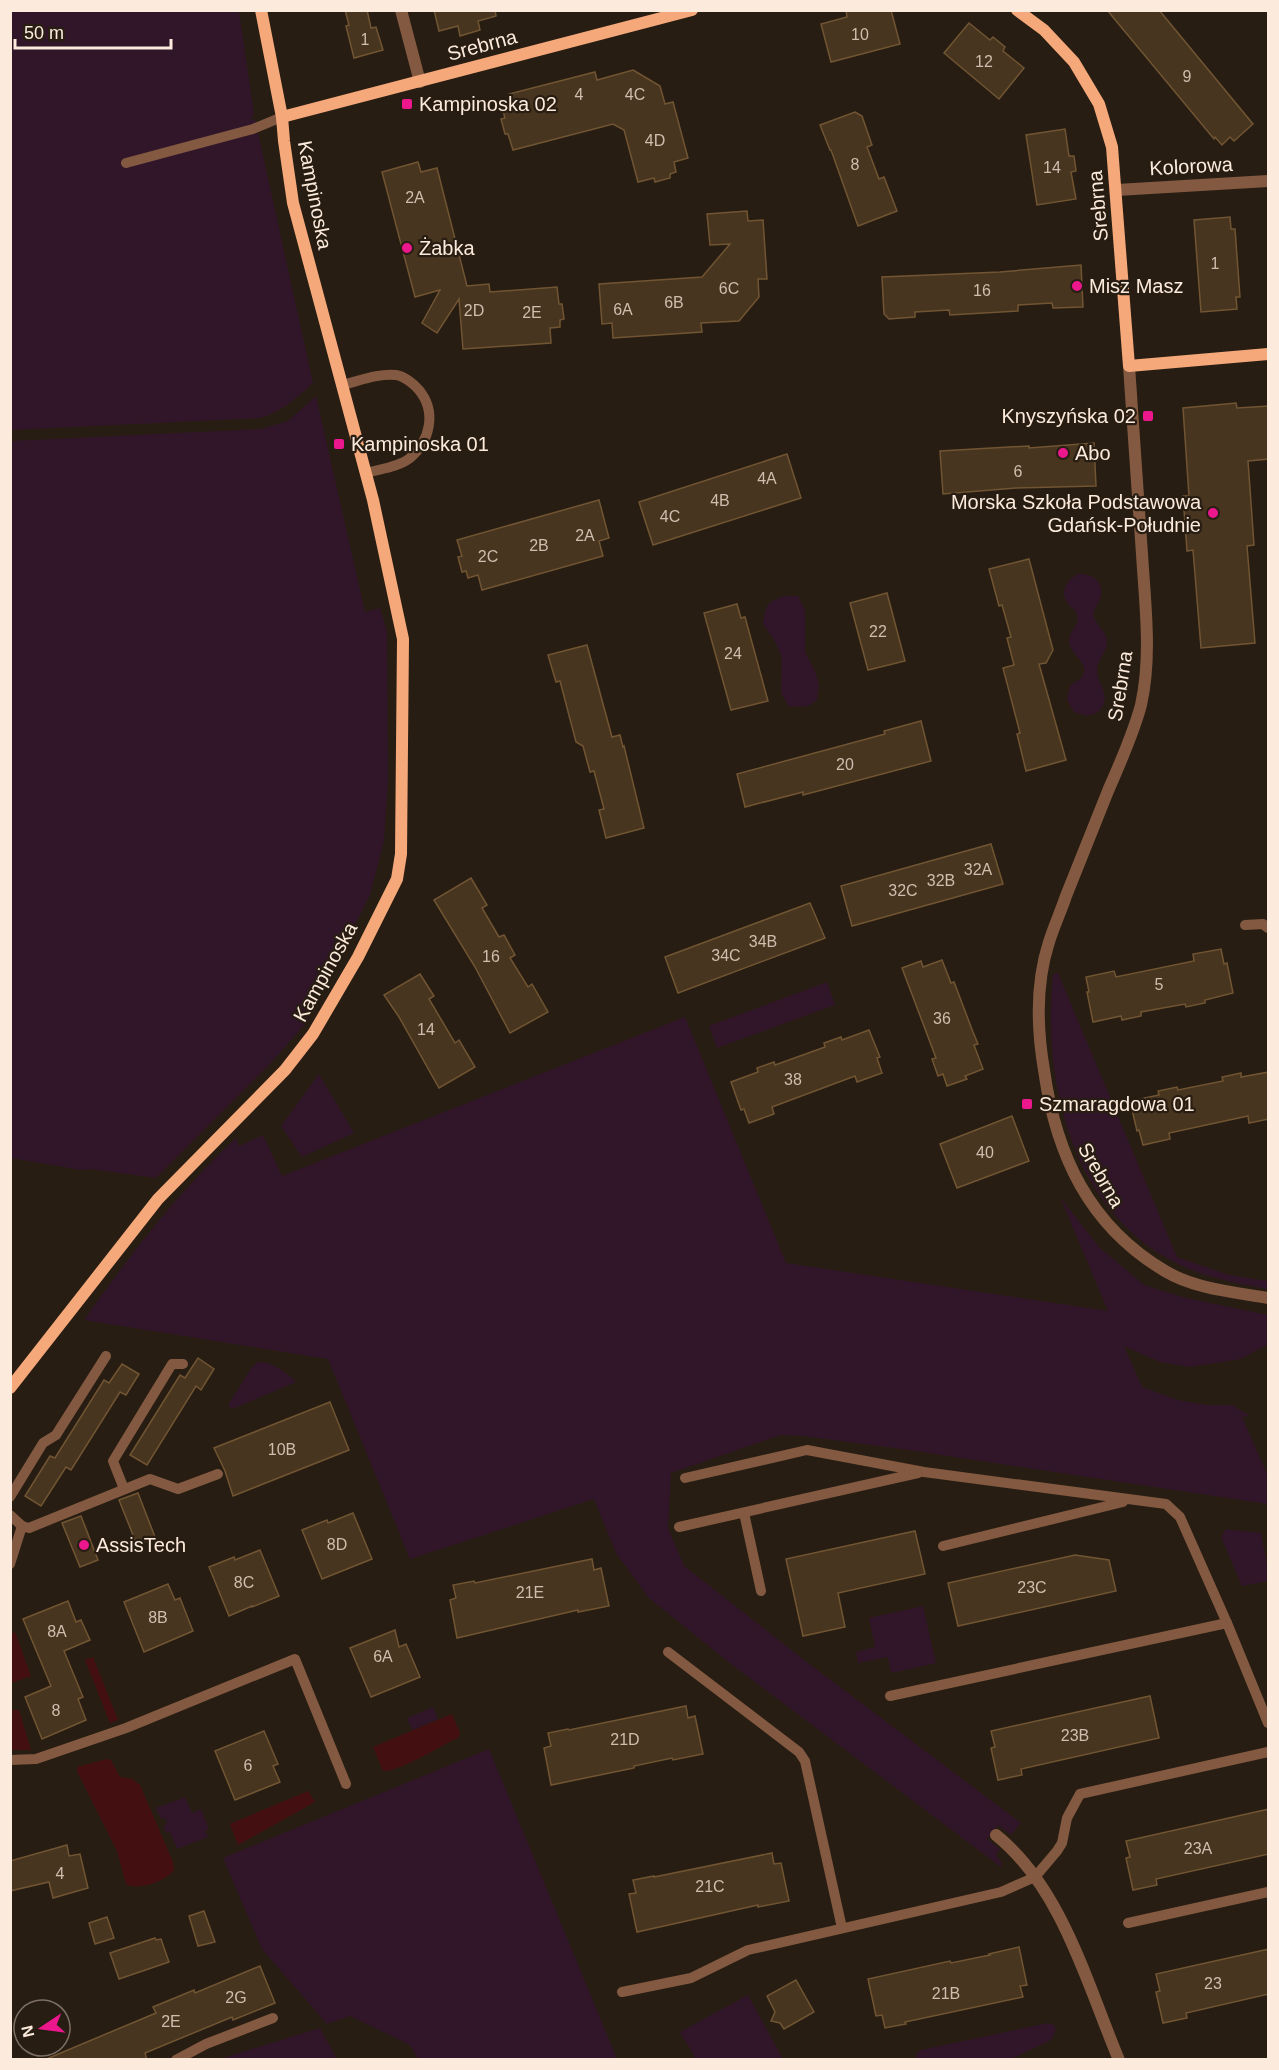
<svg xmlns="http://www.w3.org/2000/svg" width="1279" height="2070" font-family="Arial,sans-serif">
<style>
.green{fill:#311629}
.water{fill:#440f10}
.building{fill:#473520;stroke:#715533;stroke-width:1.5}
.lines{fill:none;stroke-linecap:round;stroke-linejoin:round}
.lane{stroke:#835a41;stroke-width:10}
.street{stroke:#835a41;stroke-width:12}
.secondary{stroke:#f5a87a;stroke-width:12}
.poi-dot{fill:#ed178d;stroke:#281d12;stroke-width:2}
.labels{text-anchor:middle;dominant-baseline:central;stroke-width:4.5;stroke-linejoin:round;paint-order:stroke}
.number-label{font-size:16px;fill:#cfbead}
.street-label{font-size:20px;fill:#fcebdc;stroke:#281d12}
.poi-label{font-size:20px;fill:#fcebdc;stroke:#281d12;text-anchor:start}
</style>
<rect width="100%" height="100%" fill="#281d12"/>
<!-- green -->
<g class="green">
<path d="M10,11H239L254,114L250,120L255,119L313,383C296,398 282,412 260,418L11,430Z"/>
<polygon points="316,396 365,612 380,608 387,631 388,781 384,841 370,895 305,1024 270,1064 156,1178 91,1169 81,1170 11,1158 11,441 261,429 288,421"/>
<path d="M1078,574C1091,573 1104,581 1101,596C1100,604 1092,608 1094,617C1097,627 1107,631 1107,642C1107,653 1096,660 1097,672C1098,683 1108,692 1104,703C1101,712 1095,714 1087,716L1074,712L1067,700L1070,686C1073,683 1078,681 1081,678C1093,665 1069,654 1069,641C1069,631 1080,626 1077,615C1076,609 1072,609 1069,605C1059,593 1066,580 1078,574Z"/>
<path d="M784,596H798L805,610V652L815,671L819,685L817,700L808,706L789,707L781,693L782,658L776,643L763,624C765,606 767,602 784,596Z"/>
<path d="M1058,973L1177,1257L1229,1275L1268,1281V1289C1239,1284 1208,1278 1180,1265C1072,1213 1042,1083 1053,974Z"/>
<polygon points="827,982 835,1005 717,1048 709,1026"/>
<path d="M685,1017L786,1263L1108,1311L1060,1197L1099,1247L1144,1285L1186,1298L1268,1315V1344L1241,1359L1190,1367L1160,1362L1124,1346L1142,1387L1178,1400L1207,1405H1232L1250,1416L1242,1417L1268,1476V1504L902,1449L803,1436L781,1435L671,1473L668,1528L684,1566L808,1663L1021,1823L1011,1835L998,1825L987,1839L1000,1849L996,1855L1002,1863L1001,1867L731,1664L649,1598L616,1553L594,1499L410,1559L328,1359L84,1320C130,1255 178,1192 236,1138L239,1146L263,1135L282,1176Z"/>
<polygon points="319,1074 354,1133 302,1157 281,1126"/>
<path d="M258,1362C271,1361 288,1373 296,1382L232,1409L228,1405L252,1367Z"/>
<polygon points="1226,1529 1261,1533 1268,1571 1268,1581 1242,1586 1221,1537"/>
<polygon points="923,1606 936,1663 891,1673 888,1657 858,1663 856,1652 875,1647 869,1618"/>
<polygon points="433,1707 438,1719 412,1730 407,1718"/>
<polygon points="489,1749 615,2054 617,2059 418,2059 410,2045 350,2016 327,2024 262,1949 223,1858"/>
<polygon points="185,1797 192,1813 201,1809 209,1829 205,1831 208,1837 177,1849 170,1832 166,1833 163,1826 167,1824 165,1818 161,1819 156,1808"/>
<polygon points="748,1995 783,2059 696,2059 680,2032"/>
<polygon points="1048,2023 1054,2025 1056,2030 1051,2040 1011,2059 915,2059 917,2053 921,2050"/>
<polygon points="320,2028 337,2059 220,2059"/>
</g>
<!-- water -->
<g class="water">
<polygon points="15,1632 31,1676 11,1683 11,1634"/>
<polygon points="93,1657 118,1720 110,1723 85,1660"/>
<polygon points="11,1710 19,1710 31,1750 11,1750"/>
<path d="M452,1714L460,1733L459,1737C443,1745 399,1772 383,1771L373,1747Z"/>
<path d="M107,1759L111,1760L120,1777L132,1779L140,1785L173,1862L174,1870C166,1881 139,1891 126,1884L117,1851L77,1771V1767Z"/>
<polygon points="308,1791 315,1802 238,1845 230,1824 232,1823"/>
</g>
<!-- building -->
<g class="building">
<polygon points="345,10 367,10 371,28 376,27 383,50 354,58 346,26 349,25"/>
<polygon points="434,10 495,10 496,16 478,21 480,30 460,36 458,26 439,31"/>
<polygon points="846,10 891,10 900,44 831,62 821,24 847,17"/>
<polygon points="1107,10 1159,10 1253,124 1234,141 1230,137 1222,145 1215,137 1214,139"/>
<polygon points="969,23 990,40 993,37 1005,47 1003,51 1024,68 999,99 944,53"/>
<polygon points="633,70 660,86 665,104 673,102 688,158 674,162 676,172 670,174 670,178 655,182 654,178 638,182 624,130 613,124 513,150 508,134 505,134 501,119 505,118 503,111 513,109 509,94 595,72 597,80"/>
<polygon points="855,112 862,116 872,145 867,147 879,179 884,177 897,211 858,226 831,150 830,150 820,125"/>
<polygon points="1065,129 1069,156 1074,156 1076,171 1071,172 1076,199 1037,205 1026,135"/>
<polygon points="418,162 421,172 437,168 467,286 489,284 490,292 557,287 559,304 562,304 564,319 560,320 560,327 550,328 551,343 463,349 459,299 437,333 422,323 440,290 415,297 382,172"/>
<polygon points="747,211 748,221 763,220 767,279 758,279 759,297 739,321 701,323 702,332 613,338 612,323 602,324 599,284 702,277 730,244 710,245 707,214"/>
<polygon points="1230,217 1231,229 1235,229 1240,297 1236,297 1237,309 1201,312 1194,220"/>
<polygon points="1081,265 1083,307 1053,308 1052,303 1018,305 1018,311 950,315 949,310 915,312 915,317 889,319 884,314 882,277 1000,272"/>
<polygon points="1236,403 1237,408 1269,406 1269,459 1248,461 1254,545 1247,546 1255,643 1201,648 1193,550 1187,551 1183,496 1189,496 1183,408"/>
<polygon points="1094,443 1096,486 1016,488 943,494 940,451 1029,446 1029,448"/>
<polygon points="787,454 801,498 653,545 639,502"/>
<polygon points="599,500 609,538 599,541 603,556 482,590 478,575 468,578 466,571 462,572 458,557 462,556 457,540"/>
<polygon points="1029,559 1053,650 1046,663 1039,664 1066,760 1026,771 1017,734 1020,733 1003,668 1014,665 1007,638 1011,637 1002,605 999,606 989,569"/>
<polygon points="887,593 905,661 868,670 850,603"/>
<polygon points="737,604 741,618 745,617 768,701 731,710 704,613"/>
<polygon points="587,645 612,737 620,735 623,747 624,746 644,828 606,838 599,810 604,809 594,771 590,772 583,746 576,742 560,681 556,682 548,655"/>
<polygon points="921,721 931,761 803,795 803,792 745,807 737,774 885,734 884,731"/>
<polygon points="991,844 1003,884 852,926 841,886"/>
<polygon points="471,878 487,905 482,908 499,937 504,935 515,955 510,958 528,987 532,984 548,1012 510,1033 475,967 434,900"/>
<polygon points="810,903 825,938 678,993 665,957"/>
<polygon points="1221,949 1224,964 1227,963 1233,993 1205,1000 1205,1003 1186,1007 1185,1004 1141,1012 1141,1016 1122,1020 1121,1016 1093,1022 1087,992 1089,992 1086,977 1114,971 1116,977 1194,961 1193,954"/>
<polygon points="942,960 951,983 954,982 973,1032 978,1044 974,1045 983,1069 965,1076 967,1079 947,1086 943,1074 938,1076 932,1059 936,1058 902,968 921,961 923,967"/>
<polygon points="420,974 434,996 429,999 455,1043 459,1040 475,1067 439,1088 399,1017 384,995"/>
<polygon points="869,1030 880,1057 877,1058 882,1073 857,1082 855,1076 772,1107 774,1114 749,1123 744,1109 741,1110 731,1082 758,1072 757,1068 774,1062 775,1065 825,1047 824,1043 841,1037 842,1040"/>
<polygon points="1269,1072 1269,1119 1249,1123 1248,1116 1169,1133 1170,1139 1143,1145 1139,1130 1137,1131 1130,1101 1159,1095 1158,1091 1177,1087 1178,1090 1223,1081 1222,1077 1241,1073 1241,1077"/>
<polygon points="1012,1116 1029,1161 957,1188 940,1144"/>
<polygon points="198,1358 214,1369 201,1390 196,1386 147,1465 130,1455 180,1375 185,1378"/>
<polygon points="122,1364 139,1374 126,1395 120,1392 71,1470 66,1467 41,1506 25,1496 50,1456 55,1458 104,1380 109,1383"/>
<polygon points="330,1402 349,1450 233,1496 225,1471 214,1448"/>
<polygon points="138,1493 155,1537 137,1545 119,1500"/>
<polygon points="353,1513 372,1559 322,1579 302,1530 327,1520 328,1523"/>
<polygon points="81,1516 98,1560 80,1567 62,1523"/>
<polygon points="915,1531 925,1574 838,1593 845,1627 803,1636 786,1559"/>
<polygon points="260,1550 279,1596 252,1607 252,1606 229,1616 209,1567 234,1557 235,1560"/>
<polygon points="1075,1555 1109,1560 1116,1591 958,1626 948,1583"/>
<polygon points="592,1559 594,1570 601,1568 609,1606 578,1612 578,1610 457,1638 450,1600 456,1598 453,1585 474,1581 475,1583"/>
<polygon points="168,1584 175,1600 180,1598 193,1631 144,1652 124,1602"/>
<polygon points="68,1601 76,1622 81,1620 90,1640 64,1651 83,1697 78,1699 86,1720 42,1739 25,1697 51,1686 23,1619"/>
<polygon points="395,1630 399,1647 406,1644 420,1677 371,1697 350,1648"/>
<polygon points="1150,1696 1159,1738 1021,1769 1022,1775 998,1780 991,1748 995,1747 991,1731"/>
<polygon points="686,1706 688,1718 695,1716 703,1754 673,1760 672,1758 634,1766 634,1768 629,1769 551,1785 544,1748 551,1746 548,1733 568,1729 569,1730"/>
<polygon points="264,1731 278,1764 273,1766 280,1782 235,1800 215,1751"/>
<polygon points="1269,1809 1269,1854 1156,1879 1157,1885 1133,1890 1126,1858 1130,1857 1126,1841"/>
<polygon points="67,1845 69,1856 80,1854 88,1888 53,1898 49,1882 10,1891 10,1861"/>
<polygon points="772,1853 774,1864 781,1863 789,1901 758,1907 758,1905 637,1932 629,1894 636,1893 633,1880 654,1876 654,1877"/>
<polygon points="204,1911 215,1942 198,1946 189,1916"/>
<polygon points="107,1917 114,1938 95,1944 89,1923"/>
<polygon points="155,1938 156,1940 161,1939 169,1962 119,1979 110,1953"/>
<polygon points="1019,1947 1027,1985 1020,1986 1023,1997 905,2022 906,2024 885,2028 882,2015 876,2016 868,1979 950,1961 951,1963 990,1955 989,1954"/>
<polygon points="1269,1949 1269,1994 1186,2013 1187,2018 1163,2023 1156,1992 1160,1991 1156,1974"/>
<polygon points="260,1966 275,2003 233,2020 232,2017 145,2053 147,2060 44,2060 156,2013 153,2007 194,1990 195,1993"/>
<polygon points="796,1980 814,2012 784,2029 780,2023 771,2021 775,2012 767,1996"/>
</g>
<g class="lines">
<!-- lane -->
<g class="lane">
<polyline points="126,163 253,129 282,117"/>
<path d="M342,385C359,381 379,373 396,375C404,376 414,384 419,390C437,412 430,441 410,458C399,467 380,469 366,473"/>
<polyline points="1245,925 1263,924 1268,928"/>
<polyline points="685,1478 807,1450 924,1472 1166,1504 1180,1517 1227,1623 1268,1723"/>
<polyline points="124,1489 113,1461 172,1364 183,1364"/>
<polyline points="10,1497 43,1443 56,1435 106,1356"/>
<polyline points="744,1513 761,1591"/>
<polyline points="10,1515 22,1526"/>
<polyline points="679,1527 918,1473"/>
<polyline points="943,1546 1123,1502"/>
<polyline points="10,1564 22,1526 29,1528 150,1479 178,1489 218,1474"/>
<polyline points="668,1652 799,1752 805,1761 842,1928"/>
<polyline points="890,1696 1227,1623"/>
<polyline points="10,1760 36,1759 126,1728 295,1659 346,1784"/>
<polyline points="1128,1923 1268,1892"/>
<polyline points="622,1992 691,1978 748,1950 1001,1892 1035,1877 1057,1851 1062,1843 1067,1818 1080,1794 1268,1752"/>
<polyline points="176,2060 206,2044 273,2018"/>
</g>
<!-- street -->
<g class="street">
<polyline points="401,10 420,82"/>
<polyline points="1117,190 1268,181"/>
<path d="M1129,366C1133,429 1138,491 1142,554C1145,604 1152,656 1141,705C1133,735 1120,763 1108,791C1094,826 1080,861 1066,896C1061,911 1054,926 1049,942C1036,982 1037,1029 1044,1070C1056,1155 1089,1226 1165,1271C1195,1289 1234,1292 1268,1298"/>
<path d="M996,1835C1062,1888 1087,1984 1119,2060"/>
</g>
<!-- secondary -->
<g class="secondary">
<polyline points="1017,10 1044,30 1074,62 1099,104 1112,147 1129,366 1268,354"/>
<polyline points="282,117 692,10"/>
<polyline points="10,1388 158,1199 285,1070 313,1034 358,957 397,879 401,854 403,639 373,500 293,203 284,141 282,117 261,10"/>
</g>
</g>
<!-- markers -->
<g class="poi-dot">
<rect x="401" y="98" width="12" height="12" rx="3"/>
<circle cx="407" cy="248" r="6"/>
<circle cx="1077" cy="286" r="6"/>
<rect x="1142" y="410" width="12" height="12" rx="3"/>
<rect x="333" y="438" width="12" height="12" rx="3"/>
<circle cx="1063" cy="453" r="6"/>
<circle cx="1213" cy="513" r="6"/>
<rect x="1021" y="1098" width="12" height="12" rx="3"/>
<circle cx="84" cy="1545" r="6"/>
</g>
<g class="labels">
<!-- number labels -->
<g class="number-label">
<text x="860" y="34">10</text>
<text x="365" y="39">1</text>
<text x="984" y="61">12</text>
<text x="1187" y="76">9</text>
<text x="579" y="94">4</text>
<text x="635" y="94">4C</text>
<text x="655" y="140">4D</text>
<text x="855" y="164">8</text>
<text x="1052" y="167">14</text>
<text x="415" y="197">2A</text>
<text x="1215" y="263">1</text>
<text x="729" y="288">6C</text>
<text x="982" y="290">16</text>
<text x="674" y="302">6B</text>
<text x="623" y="309">6A</text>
<text x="474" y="310">2D</text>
<text x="532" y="312">2E</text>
<text x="1018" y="471">6</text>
<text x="767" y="478">4A</text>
<text x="720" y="500">4B</text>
<text x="670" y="516">4C</text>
<text x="585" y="535">2A</text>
<text x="539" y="545">2B</text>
<text x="488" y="556">2C</text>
<text x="878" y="631">22</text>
<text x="733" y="653">24</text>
<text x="845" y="764">20</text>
<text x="978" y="869">32A</text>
<text x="941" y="880">32B</text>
<text x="903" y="890">32C</text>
<text x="763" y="941">34B</text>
<text x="726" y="955">34C</text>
<text x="491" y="956">16</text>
<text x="1159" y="984">5</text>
<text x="942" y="1018">36</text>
<text x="426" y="1029">14</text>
<text x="793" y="1079">38</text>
<text x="985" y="1152">40</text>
<text x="282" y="1449">10B</text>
<text x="337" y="1544">8D</text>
<text x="244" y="1582">8C</text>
<text x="1032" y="1587">23C</text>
<text x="530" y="1592">21E</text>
<text x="158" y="1617">8B</text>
<text x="57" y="1631">8A</text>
<text x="383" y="1656">6A</text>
<text x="56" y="1710">8</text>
<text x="1075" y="1735">23B</text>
<text x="625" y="1739">21D</text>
<text x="248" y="1765">6</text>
<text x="1198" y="1848">23A</text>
<text x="60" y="1873">4</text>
<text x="710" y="1886">21C</text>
<text x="1213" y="1983">23</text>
<text x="946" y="1993">21B</text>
<text x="236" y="1997">2G</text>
<text x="171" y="2021">2E</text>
</g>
<!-- street labels -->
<g class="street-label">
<text transform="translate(482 45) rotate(-15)">Srebrna</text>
<text transform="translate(1191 166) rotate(-3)">Kolorowa</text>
<text transform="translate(315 195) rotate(79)">Kampinoska</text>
<text transform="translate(1098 206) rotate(-95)">Srebrna</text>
<text transform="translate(1120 686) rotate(-81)">Srebrna</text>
<text transform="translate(325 972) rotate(-61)">Kampinoska</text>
<text transform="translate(1101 1175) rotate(60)">Srebrna</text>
</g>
<!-- poi labels -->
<g class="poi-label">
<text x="419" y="104">Kampinoska 02</text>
<text x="419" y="248">Żabka</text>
<text x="1089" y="286">Misz Masz</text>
<text x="1136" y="416" text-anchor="end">Knyszyńska 02</text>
<text x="351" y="444">Kampinoska 01</text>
<text x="1075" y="453">Abo</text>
<text x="1201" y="502" text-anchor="end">Morska Szkoła Podstawowa<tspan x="1201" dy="23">Gdańsk-Południe</tspan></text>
<text x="1039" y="1104">Szmaragdowa 01</text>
<text x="96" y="1545">AssisTech</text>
</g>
</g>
<!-- border -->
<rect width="1279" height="2070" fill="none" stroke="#fcebdc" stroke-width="24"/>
<!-- north arrow -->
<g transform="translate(42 2028) rotate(257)"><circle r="28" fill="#281d12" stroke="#7d6f63" stroke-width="1.5"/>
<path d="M0-4.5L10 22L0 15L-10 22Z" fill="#ed178d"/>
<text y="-9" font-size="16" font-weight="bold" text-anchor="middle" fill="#fcebdc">N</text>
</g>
<!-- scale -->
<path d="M15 39v9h156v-9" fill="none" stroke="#fcebdc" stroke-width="3"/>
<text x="24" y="39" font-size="18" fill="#fcebdc" stroke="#281d12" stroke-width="4.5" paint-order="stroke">50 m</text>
</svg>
